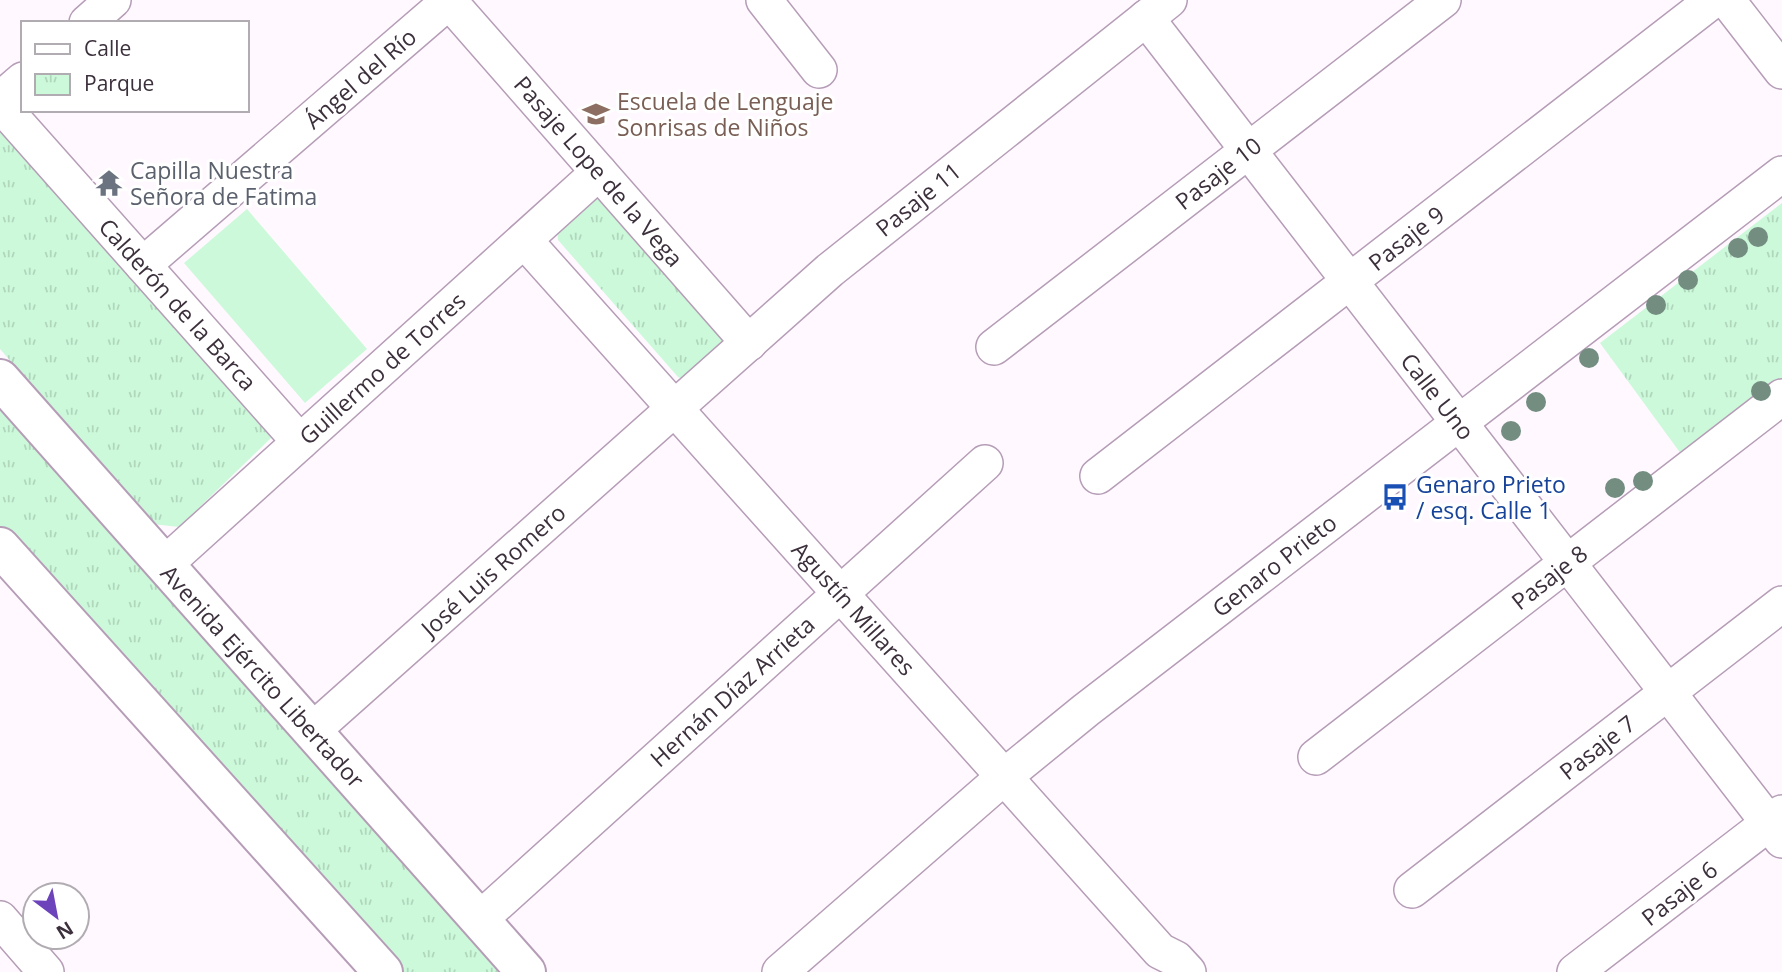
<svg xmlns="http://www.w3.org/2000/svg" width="1782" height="972" font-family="'Open Sans',sans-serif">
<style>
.grass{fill:#ccf9da}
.park{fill:url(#park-tufts)}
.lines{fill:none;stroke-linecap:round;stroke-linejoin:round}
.minor-casing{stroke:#b69db7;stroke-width:38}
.major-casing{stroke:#b69db7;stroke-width:42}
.minor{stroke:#fff;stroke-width:35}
.major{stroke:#fff;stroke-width:38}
.tree{fill:#738d81}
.labels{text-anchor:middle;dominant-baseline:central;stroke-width:6;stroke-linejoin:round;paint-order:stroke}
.street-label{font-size:23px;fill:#3b303b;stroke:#fff}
.education-label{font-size:23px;fill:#785e54;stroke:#fff;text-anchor:start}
.worship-label{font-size:23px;fill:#5b616d;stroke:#fff;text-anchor:start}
.transit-label{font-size:23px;fill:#164399;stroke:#fff;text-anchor:start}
</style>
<defs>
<pattern id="park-tufts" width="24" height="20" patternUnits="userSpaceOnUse" patternTransform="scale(1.75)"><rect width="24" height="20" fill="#ccf9da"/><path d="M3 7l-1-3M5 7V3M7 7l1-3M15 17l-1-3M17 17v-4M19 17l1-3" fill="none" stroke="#b0d6bc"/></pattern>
</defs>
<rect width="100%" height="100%" fill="#fff9ff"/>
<!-- grass -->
<polygon class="grass" points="247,209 367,349 305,403 184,263"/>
<!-- park -->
<g class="park">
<polygon points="0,130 270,421 271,438 179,527 152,524 0,349"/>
<polygon points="599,194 728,344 687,381 678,377 558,240 557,228"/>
<polygon points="1782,203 1782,380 1684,458 1600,343"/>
<polygon points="0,409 506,972 398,972 0,526"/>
</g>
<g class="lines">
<defs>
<g id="minor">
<polyline points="448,0 749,343"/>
<polyline points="764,0 819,70"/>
<polyline points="1727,0 1782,71"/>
<polyline points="1146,18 1782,840"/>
<polyline points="87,23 113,0"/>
<polyline points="0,100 23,80"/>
<polyline points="0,104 300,442"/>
<polyline points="524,240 1160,951 1176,959 1188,972"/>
<polyline points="143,265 449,1"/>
<polyline points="994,347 1443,0"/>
<polyline points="1098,476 1713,0"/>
<polyline points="164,565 599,172"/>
<polyline points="312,731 830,270 1169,0"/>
<polyline points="1316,757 1782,397"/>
<polyline points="1412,890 1782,604"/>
<polyline points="0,919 46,972"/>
<polyline points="479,920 985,463"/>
<polyline points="780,972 1005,776 1086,710 1782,174"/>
<polyline points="1575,972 1782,813"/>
</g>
<g id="major">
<polyline points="0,379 526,972"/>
<polyline points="0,547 383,972"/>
</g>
</defs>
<!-- minor casing -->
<use href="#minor" class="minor-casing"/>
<!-- major casing -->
<use href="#major" class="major-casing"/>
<!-- minor -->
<use href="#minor" class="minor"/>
<!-- major -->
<use href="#major" class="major"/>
</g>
<!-- trees -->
<g class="tree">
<circle cx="1758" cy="237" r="10"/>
<circle cx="1738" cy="248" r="10"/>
<circle cx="1688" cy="280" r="10"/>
<circle cx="1656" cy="305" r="10"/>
<circle cx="1589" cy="358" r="10"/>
<circle cx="1761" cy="391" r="10"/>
<circle cx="1536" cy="402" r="10"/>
<circle cx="1511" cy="431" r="10"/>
<circle cx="1643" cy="481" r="10"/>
<circle cx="1615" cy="488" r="10"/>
</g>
<!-- icons -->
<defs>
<symbol id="school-bare" viewBox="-9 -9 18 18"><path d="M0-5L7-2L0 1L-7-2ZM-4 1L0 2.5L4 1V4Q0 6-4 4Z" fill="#8d6e63" stroke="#fff" stroke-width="2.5" paint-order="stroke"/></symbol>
<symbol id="temple-bare" viewBox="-9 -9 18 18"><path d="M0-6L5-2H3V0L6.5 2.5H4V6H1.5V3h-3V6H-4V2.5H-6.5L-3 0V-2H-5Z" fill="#6b7280" stroke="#fff" stroke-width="2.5" paint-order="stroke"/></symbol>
<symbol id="bus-bare" viewBox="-9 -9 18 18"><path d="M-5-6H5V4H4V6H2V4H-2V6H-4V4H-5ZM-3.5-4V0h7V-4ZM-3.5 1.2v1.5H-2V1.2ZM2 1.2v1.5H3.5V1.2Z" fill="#1a4fb4" stroke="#fff" stroke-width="2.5" paint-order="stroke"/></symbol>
</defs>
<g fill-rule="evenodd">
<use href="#school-bare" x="577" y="95" width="38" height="38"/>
<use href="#temple-bare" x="90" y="164" width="38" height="38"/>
<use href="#bus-bare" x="1376" y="478" width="38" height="38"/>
</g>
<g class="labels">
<!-- street labels -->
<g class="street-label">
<text transform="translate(360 78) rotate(-41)">Ángel del Río</text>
<text transform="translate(599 171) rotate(49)">Pasaje Lope de la Vega</text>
<text transform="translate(1218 173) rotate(-38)">Pasaje 10</text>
<text transform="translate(918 199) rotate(-39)">Pasaje 11</text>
<text transform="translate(1406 238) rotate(-38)">Pasaje 9</text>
<text transform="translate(178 304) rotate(48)">Calderón de la Barca</text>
<text transform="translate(382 368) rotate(-42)">Guillermo de Torres</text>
<text transform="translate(1438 396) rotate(52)">Calle Uno</text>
<text transform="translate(1274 565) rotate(-38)">Genaro Prieto</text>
<text transform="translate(493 570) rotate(-42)">José Luis Romero</text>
<text transform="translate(1549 577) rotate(-38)">Pasaje 8</text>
<text transform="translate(854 608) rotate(48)">Agustín Millares</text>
<text transform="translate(263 676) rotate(48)">Avenida Ejército Libertador</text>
<text transform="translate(732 691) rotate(-42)">Hernán Díaz Arrieta</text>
<text transform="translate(1597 747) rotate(-38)">Pasaje 7</text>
<text transform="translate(1679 893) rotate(-38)">Pasaje 6</text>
</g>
<!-- education labels -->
<g class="education-label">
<text x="617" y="101">Escuela de Lenguaje<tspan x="617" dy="26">Sonrisas de Niños</tspan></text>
</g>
<!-- worship labels -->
<g class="worship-label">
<text x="130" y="170">Capilla Nuestra<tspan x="130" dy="26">Señora de Fatima</tspan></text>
</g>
<!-- transit labels -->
<g class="transit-label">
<text x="1416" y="484">Genaro Prieto<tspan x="1416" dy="26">/ esq. Calle 1</tspan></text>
</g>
</g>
<!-- legend -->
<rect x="21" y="21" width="228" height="91" fill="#ffffff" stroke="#b1acb1" stroke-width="2"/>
<rect x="35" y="44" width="35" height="10" fill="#ffffff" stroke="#b1acb1" stroke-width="2"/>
<text x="84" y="56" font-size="21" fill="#3b303b">Calle</text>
<rect x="35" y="74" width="35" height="21" fill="url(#park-tufts)" stroke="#b1acb1" stroke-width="2"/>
<text x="84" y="91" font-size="21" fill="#3b303b">Parque</text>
<!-- north arrow -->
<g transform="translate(56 916) rotate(148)"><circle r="33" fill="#ffffff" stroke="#b1acb1" stroke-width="2"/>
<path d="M0-5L12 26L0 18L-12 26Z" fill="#6c43bb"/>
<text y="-10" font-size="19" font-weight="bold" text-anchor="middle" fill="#3b303b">N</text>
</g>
</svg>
